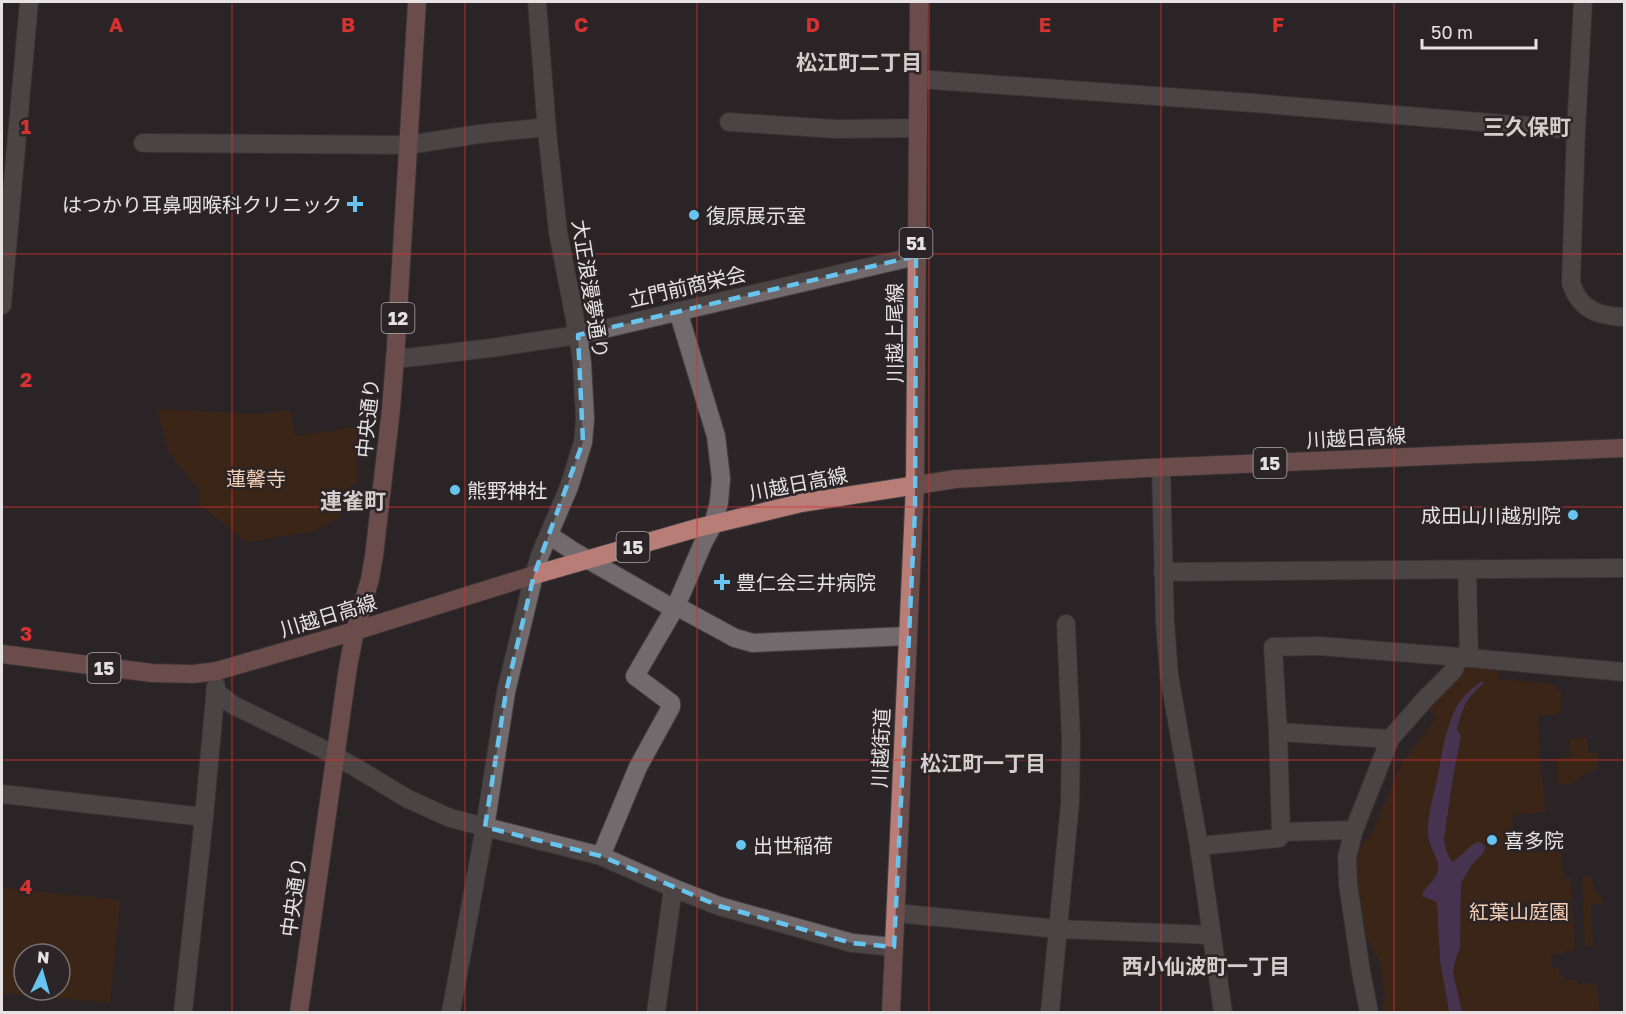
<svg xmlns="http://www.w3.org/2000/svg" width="1626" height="1014" font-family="'Golos Text','Noto Sans JP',sans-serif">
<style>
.green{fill:#4f2603;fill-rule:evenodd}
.water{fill:#674581}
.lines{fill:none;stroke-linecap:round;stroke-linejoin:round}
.minor-casing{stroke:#464143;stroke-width:20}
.major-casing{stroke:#464143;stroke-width:20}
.minor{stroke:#726a6c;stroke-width:18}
.major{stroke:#b77d76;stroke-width:18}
.marked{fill:none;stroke:#66c4ef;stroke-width:4.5;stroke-dasharray:12 8;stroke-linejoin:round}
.grid{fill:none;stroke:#d73131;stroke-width:1.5;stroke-opacity:0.55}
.poi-dot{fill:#66c4ef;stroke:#2c2527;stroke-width:2}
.labels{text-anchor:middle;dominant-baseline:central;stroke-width:5;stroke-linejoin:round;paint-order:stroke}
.shield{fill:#2c2527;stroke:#aea9ab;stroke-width:1.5}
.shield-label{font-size:18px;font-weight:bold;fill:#e6e2e3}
.poi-label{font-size:20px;fill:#e6e2e3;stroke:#2c2527;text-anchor:start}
.street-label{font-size:20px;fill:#e6e2e3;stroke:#2c2527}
.park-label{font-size:20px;fill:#f4cfb7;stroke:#2c2527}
.neighbourhood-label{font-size:21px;font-weight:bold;fill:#d5ccce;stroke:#2c2527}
.quarter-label{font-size:22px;font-weight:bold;fill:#d5ccce;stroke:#2c2527}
.grid-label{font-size:20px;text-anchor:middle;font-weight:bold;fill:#d73131;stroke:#2c2527;stroke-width:5;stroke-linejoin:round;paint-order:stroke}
</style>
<rect width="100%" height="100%" fill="#2c2527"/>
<!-- green -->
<g class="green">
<polygon points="157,409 258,414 290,410 295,436 357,427 357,484 350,485 339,518 314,531 246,542 200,505 200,491 169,453"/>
<path d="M1485,667L1500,669L1499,679L1551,684L1561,693V705L1558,714L1538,716L1540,762L1546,812L1512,815L1514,853L1561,851L1563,878H1570L1575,951H1564L1563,954L1551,955L1552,968H1559V976H1564V981L1577,980L1578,984L1596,983L1600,1012H1462L1453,972L1455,961L1460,948L1461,883L1471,866L1484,852L1482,843L1478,842C1467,846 1462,857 1452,863L1446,850L1444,839L1453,777L1461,736L1457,730L1462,707L1473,693L1485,682C1473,688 1464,694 1458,706C1446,728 1443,752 1438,776C1433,798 1426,821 1429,844C1431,853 1440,860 1438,869C1437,880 1424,886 1422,896L1437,902L1440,960L1449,1012H1382L1385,995L1379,962L1363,931L1353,878L1356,853L1373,831L1402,763L1437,717L1428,710L1427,706L1441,690L1467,668Z"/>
<polygon points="1587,737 1588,753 1597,752 1598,770 1590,770 1573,783 1560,784 1558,782 1556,759 1571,757 1570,739"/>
<polygon points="1591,876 1594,889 1604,901 1601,904 1591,904 1593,947 1585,947 1582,877"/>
<path d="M2,888L120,900L110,1003L2,993ZM24,954H60V990H24Z"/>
</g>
<!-- water -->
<path class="water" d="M1481,682H1485C1466,699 1463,705 1457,730L1461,736L1453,777L1444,839L1446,850L1452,862C1462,857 1467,846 1478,842L1482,843L1485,847L1484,852L1471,866L1461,883L1460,948L1455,961L1453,972L1462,1012H1449L1440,960L1437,902L1422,896C1424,886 1437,881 1438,869C1440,860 1429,848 1428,835C1427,816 1433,798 1437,780C1442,755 1445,727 1458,704C1464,695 1472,688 1481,682Z"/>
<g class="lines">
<defs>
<g id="minor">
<path d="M1583,2L1576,130L1571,283C1580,310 1598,316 1624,317"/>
<polyline points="918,79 1253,103 1576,130"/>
<polyline points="729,122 836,129 917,128"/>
<polyline points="143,143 408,145 479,134 547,127"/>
<polyline points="2,305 29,2"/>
<polyline points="396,358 405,358 491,348 578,335 916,256"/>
<polyline points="1161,468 1165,622 1169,675 1199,846 1223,1012"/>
<polyline points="549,535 573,551 674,609"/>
<polyline points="1467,570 1469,658"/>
<polyline points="1163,572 1624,568"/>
<polyline points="676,606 735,638 753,643 908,636"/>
<polyline points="216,692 233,705 319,747 353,766 408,799 450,818 601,856 673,888 719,906 852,943 894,947"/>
<polyline points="1278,732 1390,739"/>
<polyline points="2,794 204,817"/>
<polyline points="1281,832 1354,830"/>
<polyline points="1199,846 1279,838 1281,832 1278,732 1273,647 1319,646 1460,657"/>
<polyline points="601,856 638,767 671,707 671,703 635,676 676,606 704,541 713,525 719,502 721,478 716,436 678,311"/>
<polyline points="896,913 1058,929 1212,935"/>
<polyline points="183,1012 204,817 216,686"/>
<polyline points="451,1012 485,827 506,692 534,575 540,555 569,487 583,442 585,419 582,363 578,335 558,232 547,131 537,2"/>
<polyline points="656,1012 673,888"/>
<polyline points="1050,1012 1070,803 1071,739 1066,624"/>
<polyline points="1369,1012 1361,972 1348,884 1347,857 1354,830 1390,739 1427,697 1453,671 1460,657 1624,672"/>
</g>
<g id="major">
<polyline points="2,654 152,673 193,674 217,671 355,631 534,575 697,528 801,503 956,479 1147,468 1624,448"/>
<polyline points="299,1012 348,667 355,631 370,579 374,556 391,409 396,346 417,2"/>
<polyline points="891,1012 915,485 919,2"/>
</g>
</defs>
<!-- minor casing -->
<use href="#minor" class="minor-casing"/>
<!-- major casing -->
<use href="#major" class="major-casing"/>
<!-- minor -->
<use href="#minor" class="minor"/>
<!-- major -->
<use href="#major" class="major"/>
</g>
<!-- marked area -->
<path d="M0 0H1626V1014H0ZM916,256L915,510L894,947L852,943L719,906L601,856L485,827L506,692L534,575L583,442L578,335Z" fill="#2c2527" fill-opacity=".55" fill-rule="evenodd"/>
<path class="marked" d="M916,256L915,510L894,947L852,943L719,906L601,856L485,827L506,692L534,575L583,442L578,335Z"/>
<!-- grid -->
<path class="grid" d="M232,2V1012M465,2V1012M697,2V1012M929,2V1012M1161,2V1012M1394,2V1012M2,254H1624M2,507H1624M2,760H1624"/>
<!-- markers -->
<g class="poi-dot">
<path d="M352 195h6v6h6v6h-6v6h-6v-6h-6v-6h6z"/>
<circle cx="694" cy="215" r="6"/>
<circle cx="455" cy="490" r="6"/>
<circle cx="1573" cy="515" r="6"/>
<path d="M719 573h6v6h6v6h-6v6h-6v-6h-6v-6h6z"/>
<circle cx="1492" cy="840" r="6"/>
<circle cx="741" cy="845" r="6"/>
</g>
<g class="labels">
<!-- shield labels -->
<g class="shield">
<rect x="899.5" y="228" width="33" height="30" rx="4.5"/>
<rect x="381.5" y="303" width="33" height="30" rx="4.5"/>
<rect x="1253.5" y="448" width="33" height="30" rx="4.5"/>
<rect x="616.5" y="532" width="33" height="30" rx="4.5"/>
<rect x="87.5" y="653" width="33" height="30" rx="4.5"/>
</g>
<g class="shield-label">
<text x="916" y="243">51</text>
<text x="398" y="318">12</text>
<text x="1270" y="463">15</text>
<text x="633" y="547">15</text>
<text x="104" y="668">15</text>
</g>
<!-- poi labels -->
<g class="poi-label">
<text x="342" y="204" text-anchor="end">はつかり耳鼻咽喉科クリニック</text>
<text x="706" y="215">復原展示室</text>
<text x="467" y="490">熊野神社</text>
<text x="1561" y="515" text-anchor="end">成田山川越別院</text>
<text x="736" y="582">豊仁会三井病院</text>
<text x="1504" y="840">喜多院</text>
<text x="753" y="845">出世稲荷</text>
</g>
<!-- street labels -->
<g class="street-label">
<text transform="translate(687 286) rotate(-13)">立門前商栄会</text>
<text transform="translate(591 289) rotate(81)">大正浪漫夢通り</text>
<text transform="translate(894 333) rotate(-90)">川越上尾線</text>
<text transform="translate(367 418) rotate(-84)">中央通り</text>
<text transform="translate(1356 437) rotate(-3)">川越日高線</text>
<text transform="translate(798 483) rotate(-11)">川越日高線</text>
<text transform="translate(328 615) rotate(-17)">川越日高線</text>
<text transform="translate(880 748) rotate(-88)">川越街道</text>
<text transform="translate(293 897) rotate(-82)">中央通り</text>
</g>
<!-- park labels -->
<g class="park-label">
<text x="256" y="478">蓮馨寺</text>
<text x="1519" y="911">紅葉山庭園</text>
</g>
<!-- neighbourhood labels -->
<g class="neighbourhood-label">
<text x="859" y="62">松江町二丁目</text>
<text x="983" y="763">松江町一丁目</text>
<text x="1206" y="966">西小仙波町一丁目</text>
</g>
<!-- quarter labels -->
<g class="quarter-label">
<text x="1527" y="126">三久保町</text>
<text x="353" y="500">連雀町</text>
</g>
</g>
<g class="grid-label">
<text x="116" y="32">A</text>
<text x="348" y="32">B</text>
<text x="581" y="32">C</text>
<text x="813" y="32">D</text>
<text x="1045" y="32">E</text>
<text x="1278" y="32">F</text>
<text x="26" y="134">1</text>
<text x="26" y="387">2</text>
<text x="26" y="641">3</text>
<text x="26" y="894">4</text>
</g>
<!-- border -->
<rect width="1626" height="1014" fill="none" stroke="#e6e2e3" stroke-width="6"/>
<!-- north arrow -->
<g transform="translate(42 972) rotate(5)"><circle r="28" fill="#2c2527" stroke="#767172" stroke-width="1.5"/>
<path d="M0-4.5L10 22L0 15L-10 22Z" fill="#66c4ef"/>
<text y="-9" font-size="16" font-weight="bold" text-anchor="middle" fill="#e6e2e3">N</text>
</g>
<!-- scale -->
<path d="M1422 39v9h114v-9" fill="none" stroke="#e6e2e3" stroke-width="3"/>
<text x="1431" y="39" font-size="18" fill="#e6e2e3" stroke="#2c2527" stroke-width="4.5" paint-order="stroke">50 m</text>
</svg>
